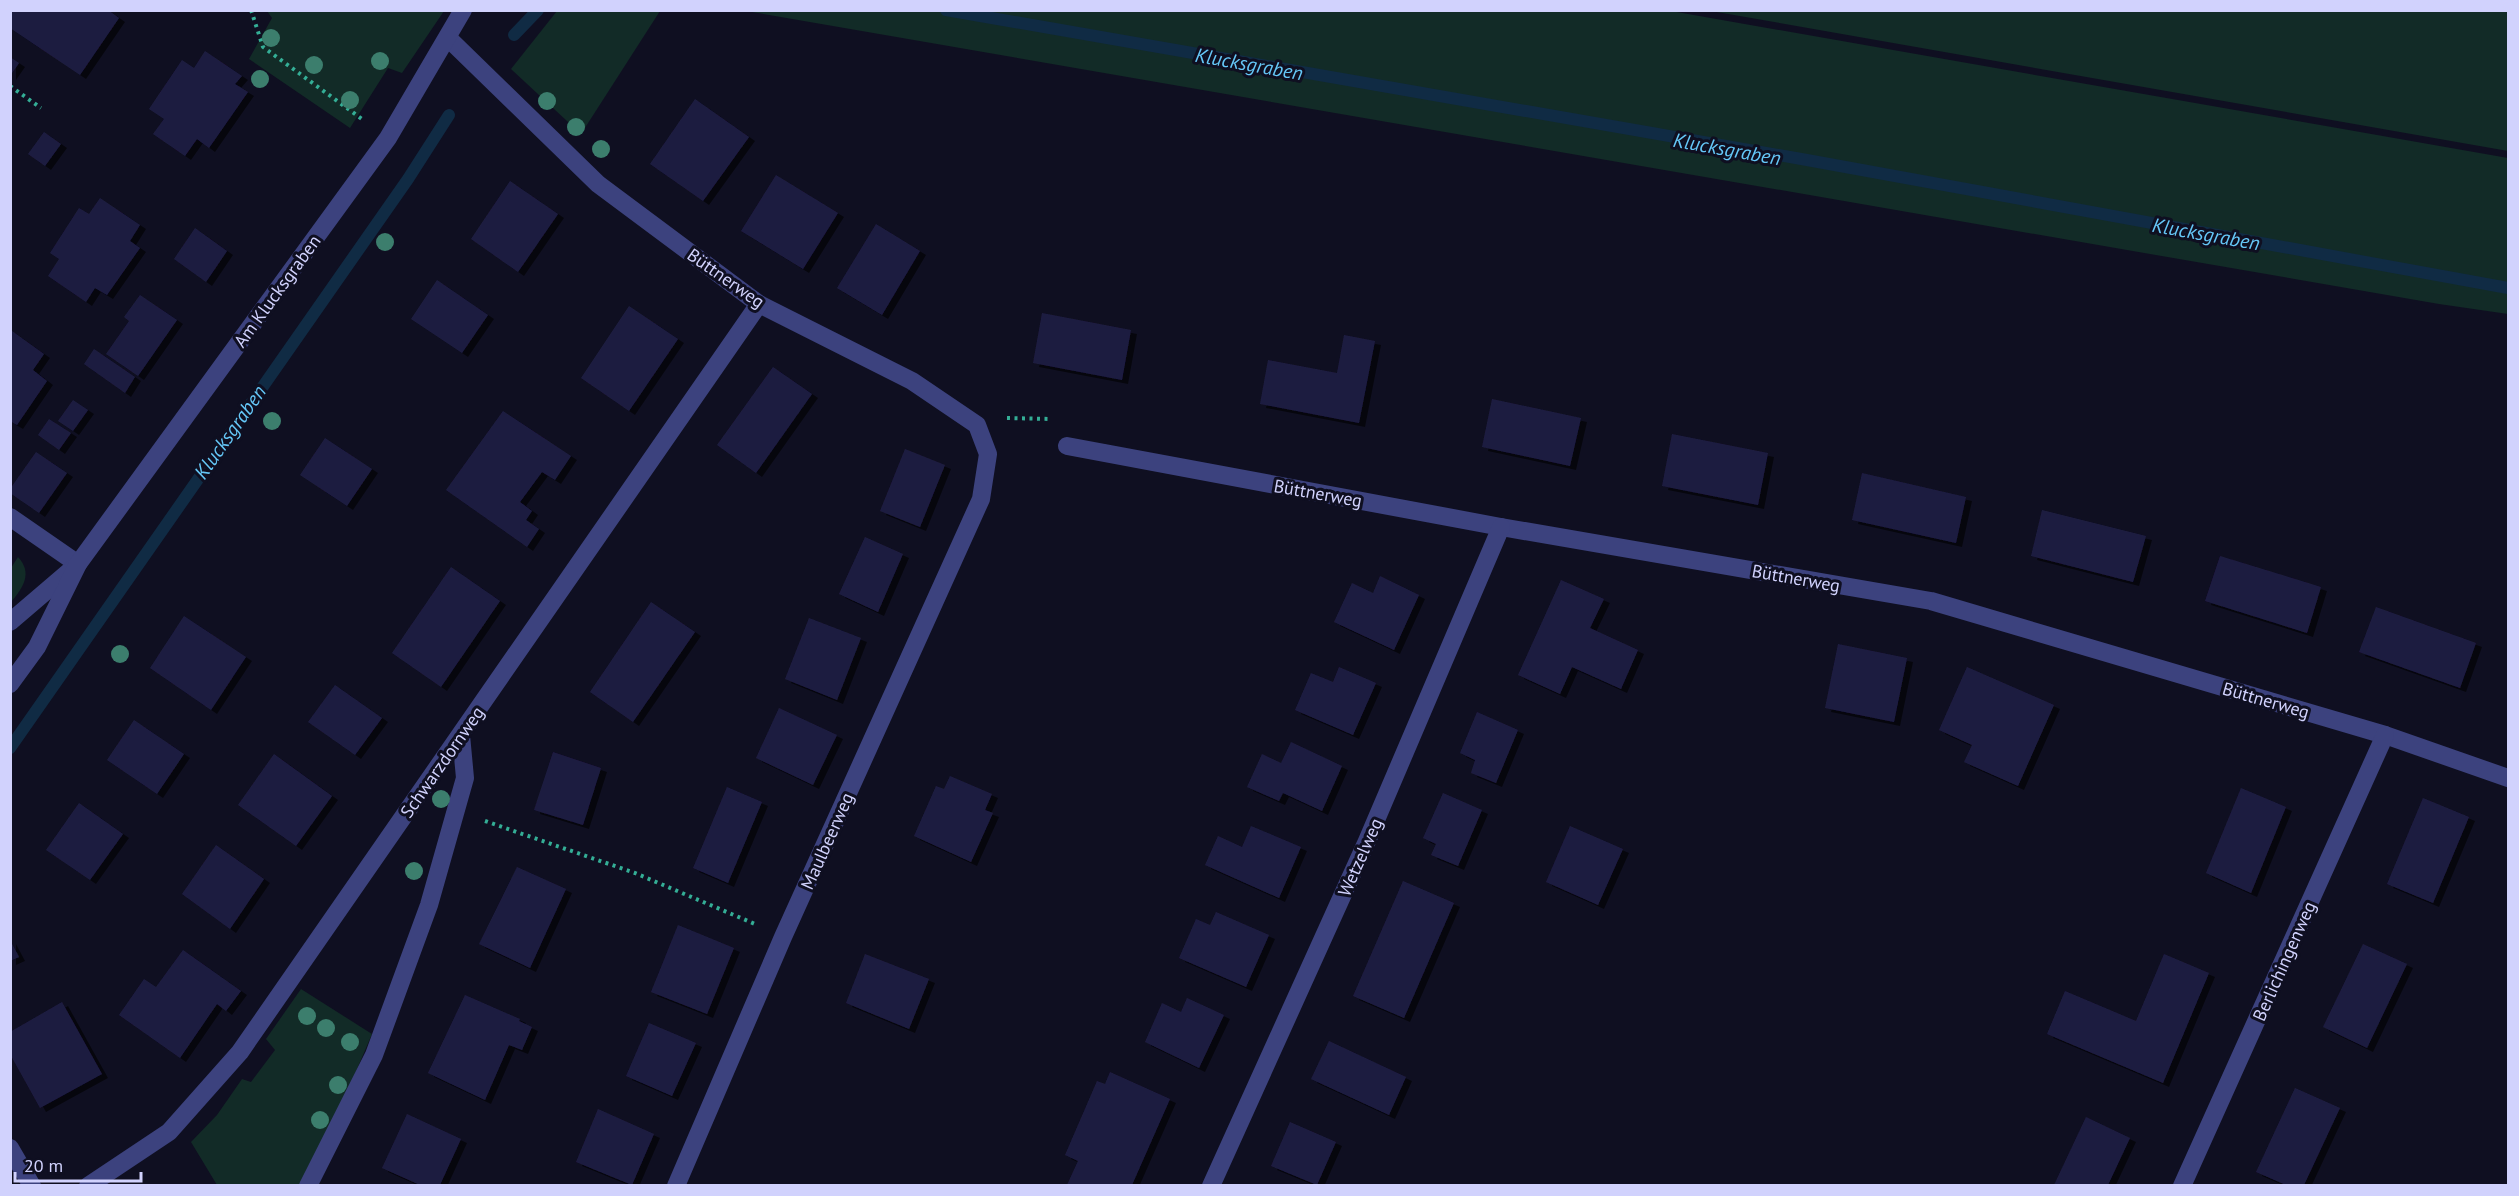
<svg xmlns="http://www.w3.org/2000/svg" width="2519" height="1196" font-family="'PT Sans',sans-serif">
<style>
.green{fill:#122b27}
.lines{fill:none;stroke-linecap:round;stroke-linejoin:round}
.stream{stroke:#102b44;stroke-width:12}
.building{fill:#1e1c41;filter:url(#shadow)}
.path{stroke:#34ae96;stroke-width:4;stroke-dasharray:3 4.5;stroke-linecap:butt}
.minor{stroke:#3c427e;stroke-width:18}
.tree{fill:#3c7e6d}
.labels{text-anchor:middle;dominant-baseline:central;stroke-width:6;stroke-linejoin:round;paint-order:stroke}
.street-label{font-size:18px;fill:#d1d2fd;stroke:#0f0f21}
.water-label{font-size:20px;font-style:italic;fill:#65c7f7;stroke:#0f0f21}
</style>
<defs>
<filter id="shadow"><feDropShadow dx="6" dy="4" stdDeviation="0" flood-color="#0009"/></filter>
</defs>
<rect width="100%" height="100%" fill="#0f0f21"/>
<!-- green -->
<g class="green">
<polygon points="267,11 443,10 444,11 402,73 388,68 350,128 249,59 272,18"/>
<polygon points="557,11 660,11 581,134 511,69"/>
<polygon points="746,11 1671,11 2508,158 2508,314 2439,304"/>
<polygon points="1711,11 2508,11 2508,151"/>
<path d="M18,557C33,573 23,588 11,602V568Z"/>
<polygon points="301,989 372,1034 348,1090 300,1185 217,1185 191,1142 217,1115 242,1079 251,1082 275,1050 266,1039"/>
</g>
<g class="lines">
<!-- stream -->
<g class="stream">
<polyline points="946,10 1807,160 2508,288"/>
<polyline points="514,35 538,10"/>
<polyline points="10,748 408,179 449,115"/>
</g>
</g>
<!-- building -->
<g class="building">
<polygon points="10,10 108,10 119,18 80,75 10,28"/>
<polygon points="205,51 242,76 235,84 248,92 209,148 197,139 185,156 153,134 164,119 149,109 182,60 194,68"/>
<polygon points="10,57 19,63 10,76"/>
<polygon points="695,99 749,137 703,201 650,164"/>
<polygon points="44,132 61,144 45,166 28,154"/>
<polygon points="776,175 838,213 803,269 741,231"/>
<polygon points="510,181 558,214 518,272 471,239"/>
<polygon points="100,198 140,225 130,241 140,248 107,295 95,288 86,302 48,276 59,259 50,253 79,208 89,214"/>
<polygon points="876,224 920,251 882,315 837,288"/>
<polygon points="195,228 227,251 206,282 174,259"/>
<polygon points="437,280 488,315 462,353 411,319"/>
<polygon points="140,295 177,320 138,376 106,354 129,321 124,317"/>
<polygon points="629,306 678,339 629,411 581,378"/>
<polygon points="1042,313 1131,330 1122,380 1033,363"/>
<polygon points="12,331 44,354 33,370 47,381 17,425 10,421"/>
<polygon points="1344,335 1375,341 1359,423 1260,404 1268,360 1337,373"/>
<polygon points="94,349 135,377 125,393 84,364"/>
<polygon points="773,367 812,394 756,473 717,445"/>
<polygon points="1492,399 1581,418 1570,466 1482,447"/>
<polygon points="73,400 88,410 73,431 58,421"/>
<polygon points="503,411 571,456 555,480 542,472 520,502 532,511 526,520 539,529 527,547 446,490"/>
<polygon points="49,419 71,433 59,450 38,435"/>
<polygon points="1672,434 1768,453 1758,505 1662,486"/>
<polygon points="325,438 372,469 347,506 300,475"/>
<polygon points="905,449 945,465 920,527 880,511"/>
<polygon points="36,452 67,473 39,513 10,493 10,489"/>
<polygon points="1862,473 1966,497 1956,543 1852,520"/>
<polygon points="2042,510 2146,536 2133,582 2031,556"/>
<polygon points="865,537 903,554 878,612 839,594"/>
<polygon points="2220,556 2321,587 2307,633 2205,601"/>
<polygon points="451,567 500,601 441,687 392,653"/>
<polygon points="1380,576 1419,595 1394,650 1334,622 1352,583 1373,593"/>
<polygon points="1561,580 1604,599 1590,628 1638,650 1621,689 1572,667 1560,694 1518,675"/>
<polygon points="651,602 695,632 633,722 590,692"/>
<polygon points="2376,607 2476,643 2460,688 2359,652"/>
<polygon points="184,616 246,657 211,710 150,668"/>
<polygon points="809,618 861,638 837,700 785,679"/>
<polygon points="1838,644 1907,658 1894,722 1825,708"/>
<polygon points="1339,667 1376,683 1353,735 1295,710 1311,673 1333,682"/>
<polygon points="1967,667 2054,705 2018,786 1964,762 1972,745 1939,730"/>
<polygon points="335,685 382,718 355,755 308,722"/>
<polygon points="779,708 837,735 813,785 756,758"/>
<polygon points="1477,712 1518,730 1496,783 1471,773 1475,760 1460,753"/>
<polygon points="134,720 184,754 157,794 107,760"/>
<polygon points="1291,742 1342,766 1322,811 1283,793 1279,801 1247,787 1262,754 1281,763"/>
<polygon points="553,752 601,768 583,825 534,810"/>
<polygon points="274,754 332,796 296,846 238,805"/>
<polygon points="950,776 992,794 985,810 993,813 971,862 914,836 936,786 944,789"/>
<polygon points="727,787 762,802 728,883 693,868"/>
<polygon points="2241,788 2286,807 2251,893 2206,873"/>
<polygon points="1443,793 1482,810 1458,866 1431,855 1436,844 1423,838"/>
<polygon points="2423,798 2469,817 2433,903 2387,884"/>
<polygon points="79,803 123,834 90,880 46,850"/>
<polygon points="1251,826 1301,847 1279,898 1205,865 1218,836 1242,847"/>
<polygon points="1570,826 1623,849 1598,905 1546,882"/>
<polygon points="216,845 264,879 230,929 182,894"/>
<polygon points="517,867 566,889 530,968 479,944"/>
<polygon points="1403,881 1454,903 1404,1018 1353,996"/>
<polygon points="1216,912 1269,935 1246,987 1179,958 1196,919 1210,925"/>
<polygon points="678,925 734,948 707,1014 651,992"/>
<polygon points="10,940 19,957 10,961"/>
<polygon points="2363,944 2407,964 2367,1048 2323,1027"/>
<polygon points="183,950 241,991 226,1011 217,1004 180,1058 119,1015 144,979 156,987"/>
<polygon points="865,954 929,979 909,1029 846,1003"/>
<polygon points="2164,954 2209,973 2163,1083 2047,1034 2065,991 2136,1021"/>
<polygon points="465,995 520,1019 519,1021 532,1027 522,1050 509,1045 485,1100 428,1073"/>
<polygon points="1187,998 1224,1015 1199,1068 1145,1042 1162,1003 1181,1012"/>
<polygon points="62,1002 102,1074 40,1108 10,1054 10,1032"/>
<polygon points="649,1023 696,1043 672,1096 626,1076"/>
<polygon points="1329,1041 1406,1077 1389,1115 1311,1079"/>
<polygon points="1110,1072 1170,1099 1132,1185 1067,1185 1078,1161 1065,1155 1097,1081 1105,1084"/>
<polygon points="2295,1088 2340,1108 2304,1185 2286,1185 2256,1172"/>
<polygon points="598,1109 654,1134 632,1185 576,1162"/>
<polygon points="407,1114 461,1139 440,1185 420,1185 382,1168"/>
<polygon points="2086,1117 2130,1138 2108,1185 2054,1185"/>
<polygon points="1290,1122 1336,1142 1317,1185 1271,1166"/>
</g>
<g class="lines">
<!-- path -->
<g class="path">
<polyline points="251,10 263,47 362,119"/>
<polyline points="10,86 41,108"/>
<polyline points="1007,418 1050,419"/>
<polyline points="485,821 635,873 755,924"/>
</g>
<!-- minor -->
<g class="minor">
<polyline points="448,38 598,184 759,304 912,381 977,425 988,454 981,499 783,937 676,1186"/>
<polyline points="1067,446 1501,527 1931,601 2385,735 2508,778"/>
<polyline points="10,517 78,564"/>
<polyline points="10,622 72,569"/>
<polyline points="10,684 37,647 78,564 388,138 463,10"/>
<polyline points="10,1148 32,1186"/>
<polyline points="88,1186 169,1132 240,1052 759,304"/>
<polyline points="308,1186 374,1055 429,905 465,778 461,735"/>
<polyline points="1211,1186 1367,841 1501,527"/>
<polyline points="2182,1186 2385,735"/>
</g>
</g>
<!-- trees -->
<g class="tree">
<circle cx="271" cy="38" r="9"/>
<circle cx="380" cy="61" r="9"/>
<circle cx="314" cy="65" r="9"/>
<circle cx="260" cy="79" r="9"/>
<circle cx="350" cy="100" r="9"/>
<circle cx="547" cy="101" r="9"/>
<circle cx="576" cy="127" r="9"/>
<circle cx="601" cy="149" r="9"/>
<circle cx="385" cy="242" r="9"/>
<circle cx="272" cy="421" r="9"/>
<circle cx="120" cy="654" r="9"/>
<circle cx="441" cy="799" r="9"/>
<circle cx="414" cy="871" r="9"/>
<circle cx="307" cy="1016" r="9"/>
<circle cx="326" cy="1028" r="9"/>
<circle cx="350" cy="1042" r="9"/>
<circle cx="338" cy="1085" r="9"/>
<circle cx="320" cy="1120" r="9"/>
</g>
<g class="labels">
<!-- street labels -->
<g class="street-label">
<text transform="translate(726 278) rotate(35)">Büttnerweg</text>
<text transform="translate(277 291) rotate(-54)">Am Klucksgraben</text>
<text transform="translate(1318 493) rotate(10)">Büttnerweg</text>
<text transform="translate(1796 578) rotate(10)">Büttnerweg</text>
<text transform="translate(2266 700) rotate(16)">Büttnerweg</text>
<text transform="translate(442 762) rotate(-55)">Schwarzdornweg</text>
<text transform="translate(827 841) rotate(-66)">Maulbeerweg</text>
<text transform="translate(1360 857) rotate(-66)">Wetzelweg</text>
<text transform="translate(2284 961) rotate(-66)">Berlichingenweg</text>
</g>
<!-- water labels -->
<g class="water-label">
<text transform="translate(1249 64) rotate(10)">Klucksgraben</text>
<text transform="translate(1727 149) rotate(10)">Klucksgraben</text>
<text transform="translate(2206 234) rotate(10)">Klucksgraben</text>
<text transform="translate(230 432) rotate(-55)">Klucksgraben</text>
</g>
</g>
<!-- border -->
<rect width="2519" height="1196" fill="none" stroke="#d1d2fd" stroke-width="24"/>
<!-- scale -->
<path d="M15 1172v9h126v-9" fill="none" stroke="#d1d2fd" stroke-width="3"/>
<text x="24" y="1172" font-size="18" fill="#d1d2fd" stroke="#0f0f21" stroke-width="4.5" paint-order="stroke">20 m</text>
</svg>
